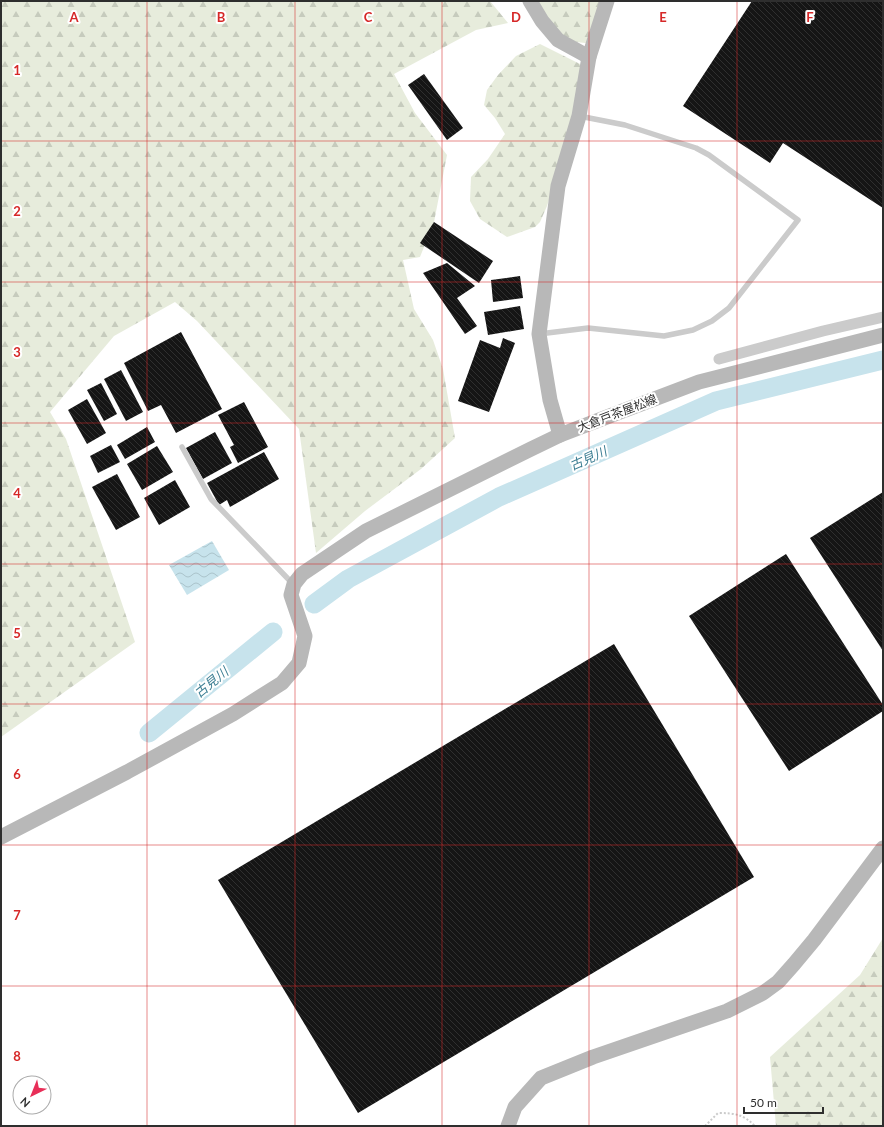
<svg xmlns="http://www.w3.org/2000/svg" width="884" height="1127" font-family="Lato,'Noto Sans JP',sans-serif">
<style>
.forest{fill:url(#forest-firs)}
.water{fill:url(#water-waves)}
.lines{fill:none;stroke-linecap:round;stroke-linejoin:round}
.river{stroke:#c7e3ec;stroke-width:19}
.building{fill:url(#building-back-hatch)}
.path{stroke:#cbcbcb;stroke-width:2;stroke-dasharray:2 2;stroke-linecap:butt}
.lane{stroke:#cbcbcb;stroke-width:5.5}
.street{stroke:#cbcbcb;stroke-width:11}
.secondary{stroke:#b8b8b8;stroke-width:15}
.grid{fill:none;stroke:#d62828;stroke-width:1;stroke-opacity:0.55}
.labels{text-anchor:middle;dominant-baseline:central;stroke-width:4;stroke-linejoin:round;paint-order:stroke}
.street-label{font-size:12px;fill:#2e2e2e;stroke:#fff}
.water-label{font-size:13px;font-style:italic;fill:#3b7d92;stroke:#fff}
.grid-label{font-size:13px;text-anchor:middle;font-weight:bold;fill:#d62828;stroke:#fff;stroke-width:4;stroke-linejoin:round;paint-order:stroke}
</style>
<defs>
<pattern id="forest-firs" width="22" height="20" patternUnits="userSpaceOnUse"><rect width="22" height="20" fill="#e7ecdc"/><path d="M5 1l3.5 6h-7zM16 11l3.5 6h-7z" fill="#c6cbbd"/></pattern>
<pattern id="water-waves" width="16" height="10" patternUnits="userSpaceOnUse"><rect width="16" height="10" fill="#c7e3ec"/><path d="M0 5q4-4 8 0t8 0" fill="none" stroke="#abc3cb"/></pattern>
<pattern id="building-back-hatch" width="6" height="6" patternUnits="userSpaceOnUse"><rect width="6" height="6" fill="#151515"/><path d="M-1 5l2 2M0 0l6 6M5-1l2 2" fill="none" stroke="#2f2f2f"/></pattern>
</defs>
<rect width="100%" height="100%" fill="#fff"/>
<!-- forest -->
<g class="forest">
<polygon points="1,1 490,1 508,23 476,30 394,74 415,113 447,155 434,222 420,257 403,260 414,309 433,340 443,369 455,438 421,469 365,511 316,553 299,429 197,321 175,302 114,336 50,412 66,439 135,642 1,737"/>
<polygon points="531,1 607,1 594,44 558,40"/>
<polygon points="540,44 592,70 547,206 540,222 535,227 507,237 480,219 470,201 471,177 488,159 505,134 495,118 484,105 487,90 498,75 516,56"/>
<polygon points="883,938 883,1126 776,1126 770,1057 860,975"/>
</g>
<!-- water -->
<polygon class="water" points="212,541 229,570 187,595 169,565"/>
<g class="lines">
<!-- river -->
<g class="river">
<polyline points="314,604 348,579 499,497 716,401 883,360"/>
<polyline points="149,733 273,632"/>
</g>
</g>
<!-- building -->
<g class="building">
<polygon points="752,1 883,1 883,78 882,80 883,80 883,208 783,143 770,163 683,106"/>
<polygon points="424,74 463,128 447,140 408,85"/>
<polygon points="434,222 493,261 479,283 420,243"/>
<polygon points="447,263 475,286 457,298 477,326 465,334 423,273"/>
<polygon points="520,276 523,298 493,302 491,280"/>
<polygon points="520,306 524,329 488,335 484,312"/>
<polygon points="181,332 222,409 176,433 161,405 148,411 124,363"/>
<polygon points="503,338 515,343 489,412 458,401 480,340 500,348"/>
<polygon points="121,370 143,412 126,421 104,379"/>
<polygon points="101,383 117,414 104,421 87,390"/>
<polygon points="87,399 106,433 87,444 68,410"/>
<polygon points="244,402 268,447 238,463 230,447 234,445 218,415"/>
<polygon points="147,427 155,442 125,459 117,445"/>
<polygon points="215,432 232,463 203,479 186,448"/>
<polygon points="111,445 120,462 98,473 90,456"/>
<polygon points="157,446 173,472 142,490 127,464"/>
<polygon points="264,452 279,479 230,507 227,500 219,505 207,483"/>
<polygon points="117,474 140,517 116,530 92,487"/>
<polygon points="175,480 190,507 159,525 144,498"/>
<polygon points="883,492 883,651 810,538"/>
<polygon points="786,554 883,705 883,711 789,771 689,616"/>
<polygon points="614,644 754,877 358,1113 218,880"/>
</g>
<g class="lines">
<!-- path -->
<path class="path" d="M705,1126L718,1113C734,1113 743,1114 755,1126"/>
<!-- lane -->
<g class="lane">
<polyline points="539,334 588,328 664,336 693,330 712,321 729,308 798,220 709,155 696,148 625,125 579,116"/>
<polyline points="182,447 211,499 293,584"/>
</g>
<!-- street -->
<polyline class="street" points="719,359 823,331 883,317"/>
<!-- secondary -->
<g class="secondary">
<polyline points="530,1 542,21 558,40 589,57"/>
<polyline points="560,435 550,400 539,334 558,186 579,116 589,57 607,1"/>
<polyline points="1,837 127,772 233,714 282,683 299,663 305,636 291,595 294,584 302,574 366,531 531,449 560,435 620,412 699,382 883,335"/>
<polyline points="508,1126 515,1107 541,1078 593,1057 727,1011 763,993 778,982 794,964 814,940 883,848"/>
</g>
</g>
<!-- grid -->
<path class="grid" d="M147,1V1126M295,1V1126M442,1V1126M589,1V1126M737,1V1126M1,141H883M1,282H883M1,423H883M1,564H883M1,704H883M1,845H883M1,986H883"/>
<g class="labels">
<!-- street labels -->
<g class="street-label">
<text transform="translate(617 413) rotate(-21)">大倉戸茶屋松線</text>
</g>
<!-- water labels -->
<g class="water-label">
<text transform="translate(588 458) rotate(-24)">古見川</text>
<text transform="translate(211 682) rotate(-39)">古見川</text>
</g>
</g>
<g class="grid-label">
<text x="74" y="22">A</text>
<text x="221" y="22">B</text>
<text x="368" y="22">C</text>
<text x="516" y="22">D</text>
<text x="663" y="22">E</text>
<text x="810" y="22">F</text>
<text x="17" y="75">1</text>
<text x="17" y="216">2</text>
<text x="17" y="357">3</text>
<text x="17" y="498">4</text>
<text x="17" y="638">5</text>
<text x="17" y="779">6</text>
<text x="17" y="920">7</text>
<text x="17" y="1061">8</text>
</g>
<!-- border -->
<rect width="884" height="1127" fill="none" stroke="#2e2e2e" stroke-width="4"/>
<!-- north arrow -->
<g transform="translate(32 1095) rotate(223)"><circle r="19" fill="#ffffff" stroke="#ababab"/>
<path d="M0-3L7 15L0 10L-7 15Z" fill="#e82e58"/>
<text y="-6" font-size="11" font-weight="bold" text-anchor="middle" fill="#2e2e2e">N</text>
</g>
<!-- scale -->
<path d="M744 1107v6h79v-6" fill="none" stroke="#2e2e2e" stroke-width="2"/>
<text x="750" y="1107" font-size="12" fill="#2e2e2e" stroke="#ffffff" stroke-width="3" paint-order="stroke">50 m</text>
</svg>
